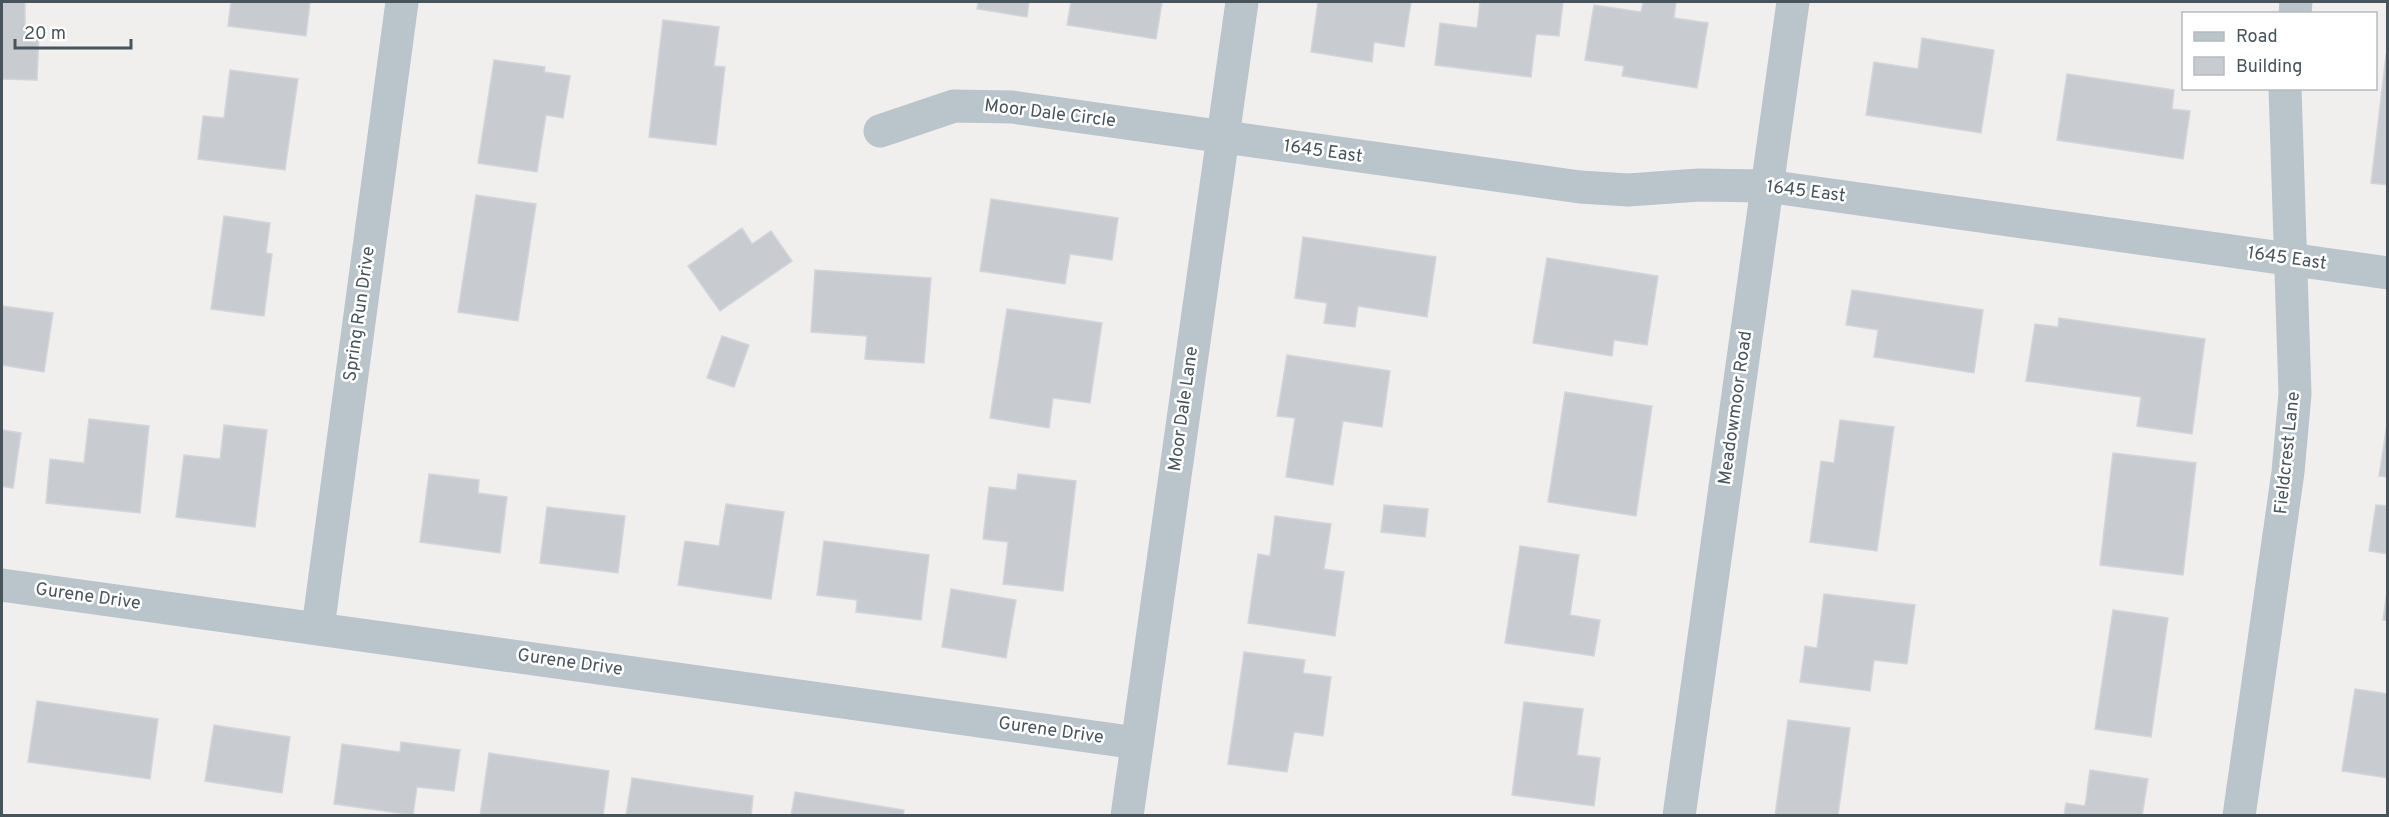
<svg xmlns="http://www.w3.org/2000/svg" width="2389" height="817" font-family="Overpass,sans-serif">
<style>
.building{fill:#c8ccd1;stroke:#d2d5da;stroke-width:1.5}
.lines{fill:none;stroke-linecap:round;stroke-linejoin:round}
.minor{stroke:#bac4cb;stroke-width:33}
.labels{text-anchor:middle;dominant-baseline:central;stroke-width:5;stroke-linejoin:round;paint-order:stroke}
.street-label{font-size:18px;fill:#47545b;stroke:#fff}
</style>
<rect width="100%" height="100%" fill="#f1eeee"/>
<!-- building -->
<g class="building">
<polygon points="2,2 25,2 25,31 39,32 37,80 2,79"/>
<polygon points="231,2 310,2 306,36 228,26"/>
<polygon points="978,2 1029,2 1027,17 977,9"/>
<polygon points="1071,2 1162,2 1156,39 1067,25"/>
<polygon points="1318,2 1411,2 1404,47 1374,42 1372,62 1311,52"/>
<polygon points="1480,2 1563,2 1559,36 1536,34 1531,77 1435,65 1440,23 1477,28"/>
<polygon points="1643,2 1676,2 1674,18 1708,23 1697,88 1622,76 1624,66 1585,60 1594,5 1641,12"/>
<polygon points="663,20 719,27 714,66 725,67 716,145 649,137"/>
<polygon points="1922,38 1994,50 1981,133 1866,115 1874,62 1918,69"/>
<polygon points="2386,55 2388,55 2388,185 2371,183"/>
<polygon points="494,60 545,67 544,72 570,76 563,118 546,115 537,172 478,163"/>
<polygon points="230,70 298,79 285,170 198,159 203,116 224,118"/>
<polygon points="2067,74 2174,90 2172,109 2190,111 2183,159 2057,140"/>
<polygon points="476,195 536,204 518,321 458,312"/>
<polygon points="991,199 1118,218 1112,260 1070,254 1065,284 980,271"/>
<polygon points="224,216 270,223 266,253 272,254 264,316 211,309"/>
<polygon points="742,228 752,244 771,231 792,261 720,311 688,266"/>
<polygon points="1303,237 1436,257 1427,317 1358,306 1355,327 1324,323 1327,303 1295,298"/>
<polygon points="1547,258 1658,276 1647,345 1614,340 1612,356 1533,343"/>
<polygon points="815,270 931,278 924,363 865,359 867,336 811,332"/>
<polygon points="1852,290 1983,310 1974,373 1874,357 1878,330 1846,325"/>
<polygon points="2,306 53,313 44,372 2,365"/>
<polygon points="1007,309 1102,323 1090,403 1053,398 1049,428 990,418"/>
<polygon points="2059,318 2205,339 2192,434 2137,426 2141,397 2026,381 2035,324 2058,327"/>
<polygon points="722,336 749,345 734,387 707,378"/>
<polygon points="1287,355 1390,371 1382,427 1343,421 1333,485 1286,477 1295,418 1277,416"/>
<polygon points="1565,392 1652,406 1636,516 1548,502"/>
<polygon points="2388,418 2388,477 2379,476"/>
<polygon points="89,419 149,426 140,513 46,503 50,459 84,463"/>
<polygon points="1840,420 1894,427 1877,551 1810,542 1821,461 1834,463"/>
<polygon points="224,425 267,430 255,527 176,517 184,455 220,459"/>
<polygon points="2,430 21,433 13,488 2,486"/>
<polygon points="2113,453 2196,463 2183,575 2100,565"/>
<polygon points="429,474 479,480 478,493 507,497 500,553 420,542"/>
<polygon points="1018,474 1076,481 1063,591 1003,584 1008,542 983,539 989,487 1016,490"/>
<polygon points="726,504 784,512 771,599 678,585 685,541 719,546"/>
<polygon points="1384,505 1428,509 1425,537 1381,532"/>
<polygon points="2376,505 2388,506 2388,554 2369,551"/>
<polygon points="547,507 625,516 618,573 540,563"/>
<polygon points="1275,516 1331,524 1324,569 1344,572 1335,636 1248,623 1258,554 1270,556"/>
<polygon points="824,541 929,555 921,620 856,612 857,600 817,595"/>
<polygon points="1520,546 1579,555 1570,615 1600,620 1594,656 1505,643"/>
<polygon points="2388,585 2388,621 2383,620"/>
<polygon points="951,589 1016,600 1006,658 942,647"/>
<polygon points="1824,594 1915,605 1907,664 1874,660 1870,691 1800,682 1805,646 1817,648"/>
<polygon points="2113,610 2168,618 2151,737 2095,729"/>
<polygon points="1244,652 1305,660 1303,673 1331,677 1323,736 1294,732 1287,772 1228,764"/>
<polygon points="2355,689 2388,694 2388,778 2342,771"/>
<polygon points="37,701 158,719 150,779 28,762"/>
<polygon points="1524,702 1583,709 1577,755 1600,758 1594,806 1512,795"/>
<polygon points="1788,720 1850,728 1838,815 1845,816 1775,816"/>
<polygon points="214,725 290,737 282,793 205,781"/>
<polygon points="401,742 460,750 454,791 417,787 413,815 334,804 342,744 400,752"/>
<polygon points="489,753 609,771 603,816 480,816"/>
<polygon points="2090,770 2148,779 2142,816 2064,816 2066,803 2085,806"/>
<polygon points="632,778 753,796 751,816 626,816"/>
<polygon points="795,792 904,810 903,816 791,816"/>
</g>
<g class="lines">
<!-- minor -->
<g class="minor">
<polyline points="2295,14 2296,2"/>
<polyline points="880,131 954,106 1012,107 1580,187 1628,190 1699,185 1766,186 2388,273"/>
<polyline points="2,585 1137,743"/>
<polyline points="318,628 402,2"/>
<polyline points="1127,816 1242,2"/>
<polyline points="1679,816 1793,2"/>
<polyline points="2239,816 2288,472 2295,394 2285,88"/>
</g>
</g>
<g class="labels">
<!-- street labels -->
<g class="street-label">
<text transform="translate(1050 114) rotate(7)">Moor Dale Circle</text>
<text transform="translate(1323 152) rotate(8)">1645 East</text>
<text transform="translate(1806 192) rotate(7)">1645 East</text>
<text transform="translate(2287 259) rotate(8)">1645 East</text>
<text transform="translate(360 314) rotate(-82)">Spring Run Drive</text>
<text transform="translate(1736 408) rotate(-82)">Meadowmoor Road</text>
<text transform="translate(1184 409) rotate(-82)">Moor Dale Lane</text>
<text transform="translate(2288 453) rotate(-84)">Fieldcrest Lane</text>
<text transform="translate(88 597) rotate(8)">Gurene Drive</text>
<text transform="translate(570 663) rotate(8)">Gurene Drive</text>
<text transform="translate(1051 731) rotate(8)">Gurene Drive</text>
</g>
</g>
<!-- border -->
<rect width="2389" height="817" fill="none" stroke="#47545b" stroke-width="6"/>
<!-- legend -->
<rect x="2182" y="12" width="195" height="78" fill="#ffffff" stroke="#b5bbbd" stroke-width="1.5"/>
<rect x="2194" y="32" width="30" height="9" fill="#bac4cb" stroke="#b5bbbd" stroke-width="1.5"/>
<text x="2236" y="42" font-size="18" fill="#47545b">Road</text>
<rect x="2194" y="57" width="30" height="18" fill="#c8ccd1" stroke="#b5bbbd" stroke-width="1.5"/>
<text x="2236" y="72" font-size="18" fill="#47545b">Building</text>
<!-- scale -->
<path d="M15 39v9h116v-9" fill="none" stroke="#47545b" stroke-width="3"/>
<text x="24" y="39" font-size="18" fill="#47545b" stroke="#ffffff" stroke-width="4.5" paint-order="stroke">20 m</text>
</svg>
